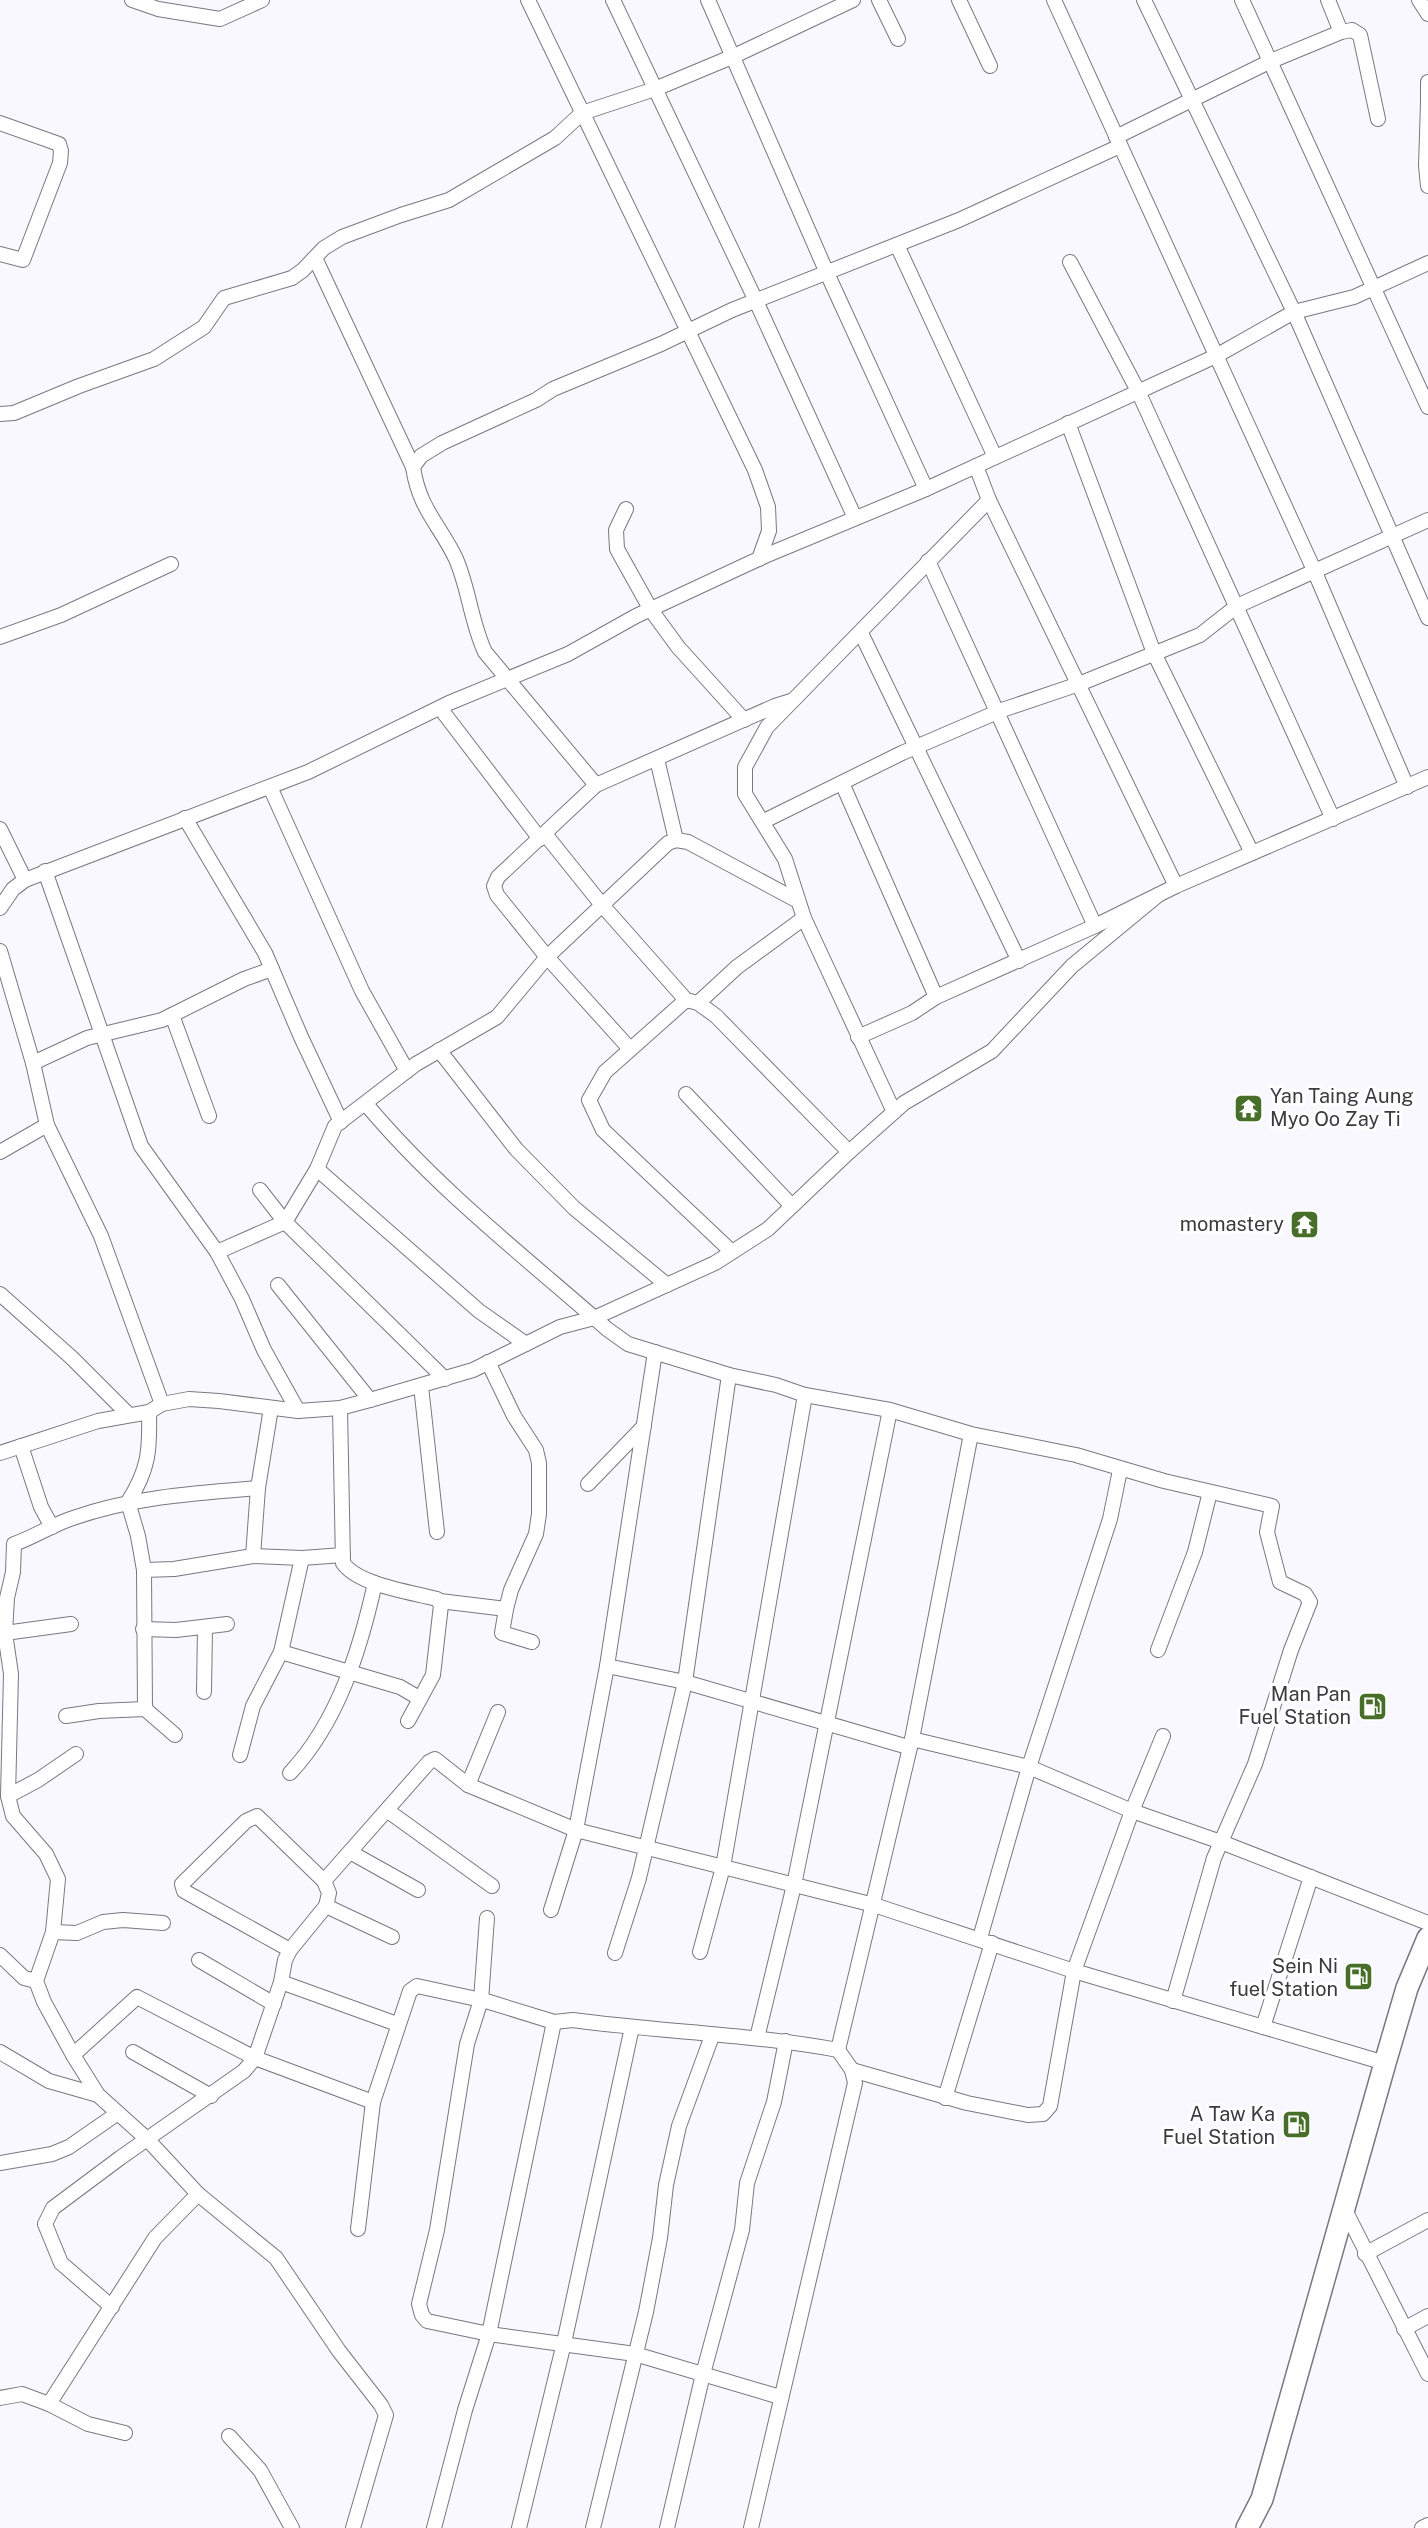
<svg xmlns="http://www.w3.org/2000/svg" width="1428" height="2528" font-family="'Public Sans',sans-serif">
<style>
.lines{fill:none;stroke-linecap:round;stroke-linejoin:round}
.street-casing{stroke:#7a7780;stroke-width:16}
.primary-casing{stroke:#7a7780;stroke-width:24}
.street{stroke:#fff;stroke-width:14}
.primary{stroke:#fff;stroke-width:21}
.labels{text-anchor:middle;dominant-baseline:central;stroke-width:6;stroke-linejoin:round;paint-order:stroke}
.poi-label{font-size:20px;fill:#3c3a3e;stroke:#fff;text-anchor:end}
</style>
<rect width="100%" height="100%" fill="#faf8ff"/>
<g class="lines">
<defs>
<g id="street">
<polyline points="132,0 158,9 220,19 262,0"/>
<polyline points="528,0 755,470 768,507 769,531 759,559"/>
<polyline points="613,0 756,301 855,518"/>
<polyline points="708,0 827,273 926,489"/>
<polyline points="879,0 898,39"/>
<polyline points="959,0 990,66"/>
<polyline points="1054,0 1314,570 1407,787"/>
<polyline points="1144,0 1294,312 1428,618"/>
<polyline points="1242,0 1428,407"/>
<polyline points="1328,0 1341,32"/>
<polyline points="1419,0 1428,14"/>
<polyline points="1428,82 1428,101"/>
<polyline points="1428,102 1426,166 1428,186"/>
<polyline points="0,123 59,144 61,151 60,163 23,260 0,254"/>
<polyline points="1116,137 1271,61 1341,32 1352,30 1360,35 1378,119"/>
<polyline points="897,245 995,457"/>
<polyline points="315,258 413,467"/>
<polyline points="1070,262 1138,391 1333,819"/>
<polyline points="0,414 14,413 79,386 154,359 204,327 224,298 292,278 303,270 324,248 342,237 401,215 449,200 555,138 582,113 655,89 734,56 853,0"/>
<polyline points="1068,423 1154,653 1252,853"/>
<polyline points="976,466 989,500 1176,886"/>
<polyline points="626,509 616,530 617,549 651,610 678,647 744,720"/>
<polyline points="928,561 1095,926"/>
<polyline points="861,633 1019,961"/>
<polyline points="0,637 61,615 171,564"/>
<polyline points="440,708 540,839"/>
<polyline points="657,759 676,840"/>
<polyline points="842,783 936,997 1095,926 1176,886 1428,777"/>
<path d="M596,785L485,652C471,622 469,589 456,559C440,525 419,509 413,467L421,456L442,443L536,400L553,389L661,344L732,310L959,220L1120,146"/>
<polyline points="270,787 362,991 407,1071"/>
<polyline points="185,818 265,953 301,1037 341,1122"/>
<polyline points="764,821 902,753 1002,710 1079,684 1200,635 1237,606 1428,520"/>
<polyline points="0,829 25,880"/>
<polyline points="545,834 602,905 686,1000 698,1003 716,1016 849,1152"/>
<polyline points="45,871 141,1146 217,1252 242,1299 264,1350 298,1411"/>
<polyline points="0,908 13,889 25,880 308,772 449,703 568,654 636,616 767,555 926,489 1216,356 1294,312 1354,297 1428,263"/>
<polyline points="0,951 33,1063 47,1125 101,1236 162,1404"/>
<polyline points="686,1000 605,1072 589,1100 603,1130 732,1252"/>
<polyline points="698,1003 737,967 804,918"/>
<polyline points="172,1015 209,1116"/>
<polyline points="858,1037 912,1013 936,997"/>
<polyline points="630,1049 547,957 497,895 494,886 498,877 596,785 775,706 791,701"/>
<polyline points="439,1050 516,1149 574,1208 667,1285"/>
<polyline points="33,1063 87,1038 162,1020 244,979 272,969"/>
<polyline points="686,1094 792,1206"/>
<path d="M366,1104C437,1189 524,1256 607,1329L628,1344L729,1375L776,1385L805,1395L890,1410L971,1434L1076,1455L1164,1481L1272,1506L1267,1532L1280,1582L1305,1594L1310,1602L1291,1650L1255,1764L1214,1858L1173,2001"/>
<polyline points="894,1112 804,918 785,859 745,794 745,767 767,727 989,500"/>
<polyline points="0,1152 47,1125"/>
<polyline points="317,1169 479,1311 526,1344"/>
<polyline points="260,1190 285,1222 445,1379"/>
<polyline points="217,1252 285,1222 317,1169 335,1126 416,1064 497,1017 547,957 668,843 676,840 688,842 798,901"/>
<polyline points="278,1285 370,1400"/>
<polyline points="0,1294 72,1358 128,1414"/>
<polyline points="421,1386 437,1532"/>
<path d="M340,1408L343,1563C358,1585 411,1592 437,1599L441,1605L433,1675L408,1721"/>
<polyline points="21,1446 41,1507 52,1527"/>
<polyline points="0,1453 98,1421 149,1412 162,1404 189,1399 219,1401 298,1411 340,1408 370,1400 473,1370 560,1327 594,1318 715,1263 768,1229 849,1152 904,1103 992,1051 1072,966 1158,895"/>
<polyline points="588,1484 644,1426"/>
<path d="M258,1488C196,1493 132,1497 73,1518C52,1525 34,1537 14,1544L13,1572L7,1598L5,1633L11,1674L8,1796L13,1816L46,1854L58,1879L53,1932L36,1981L44,2002L73,2055L98,2095L148,2140L198,2194L276,2258L339,2351L381,2405L386,2415L353,2528"/>
<polyline points="253,1556 258,1488 271,1408"/>
<polyline points="144,1570 174,1569 253,1556 302,1558 343,1555"/>
<polyline points="440,1601 506,1609 511,1590 536,1534 539,1514 539,1463 536,1450 514,1416 488,1362"/>
<polyline points="506,1609 502,1633 532,1642"/>
<polyline points="143,1629 176,1630 227,1624"/>
<polyline points="5,1633 71,1624"/>
<polyline points="1158,1650 1195,1552 1210,1492"/>
<polyline points="281,1652 400,1687 419,1698"/>
<polyline points="607,1666 685,1682 908,1747"/>
<polyline points="204,1692 205,1627"/>
<path d="M145,1709L144,1570L138,1536L128,1502C149,1469 150,1450 149,1412"/>
<polyline points="66,1716 99,1711 145,1709 175,1735"/>
<polyline points="912,1739 1029,1767 1132,1811 1221,1842 1428,1923"/>
<polyline points="240,1755 253,1706 281,1652 302,1558"/>
<path d="M290,1773C338,1722 360,1650 375,1583"/>
<polyline points="468,1785 498,1712"/>
<polyline points="8,1796 38,1780 76,1754"/>
<polyline points="388,1811 492,1886"/>
<polyline points="350,1852 418,1890"/>
<polyline points="324,1881 429,1762 435,1759 468,1785 576,1830 874,1905 1074,1971 1385,2063"/>
<polyline points="551,1910 576,1830 607,1666 655,1352"/>
<polyline points="487,1918 481,2000 467,2044 437,2230 419,2304 422,2315 427,2321 489,2334 635,2354 780,2397"/>
<polyline points="53,1932 77,1933 103,1922 123,1920 163,1923"/>
<polyline points="980,1938 1029,1767 1110,1519 1120,1470"/>
<polyline points="290,1950 184,1891 182,1884 246,1821 257,1816 324,1881 329,1893 326,1906"/>
<polyline points="700,1952 723,1867 805,1395"/>
<polyline points="615,1953 639,1878 685,1682 729,1375"/>
<polyline points="0,1955 24,1978 36,1981"/>
<polyline points="199,1960 274,2004"/>
<polyline points="281,1982 285,1960 290,1950 326,1906 392,1937"/>
<polyline points="1263,2027 1311,1877"/>
<polyline points="757,2038 794,1885 890,1410"/>
<polyline points="0,2052 49,2081 98,2095"/>
<polyline points="133,2052 211,2096"/>
<polyline points="73,2055 137,1997 255,2058 373,2102"/>
<polyline points="852,2070 967,2103 1028,2115 1043,2114 1050,2106 1074,1971 1132,1811 1163,1736"/>
<polyline points="945,2098 992,1943"/>
<polyline points="0,2163 52,2154 69,2147 118,2113"/>
<polyline points="1345,2210 1428,2374"/>
<path d="M358,2229L373,2102L410,1991L417,1986L486,2001L554,2022L573,2020C661,2032 751,2034 838,2050L912,1739L971,1434"/>
<polyline points="1365,2254 1428,2220"/>
<polyline points="112,2307 61,2263 45,2224 53,2208 120,2158 244,2071 255,2058 281,1982 397,2024"/>
<polyline points="1404,2329 1428,2316"/>
<polyline points="0,2398 22,2394 49,2404 88,2424 125,2433"/>
<polyline points="49,2404 155,2238 198,2194"/>
<polyline points="229,2436 260,2470 292,2528"/>
<polyline points="434,2528 465,2410 489,2334 554,2022"/>
<polyline points="519,2528 564,2343 632,2027"/>
<polyline points="593,2528 646,2312 660,2238 666,2185 679,2126 712,2036"/>
<polyline points="667,2528 703,2374 742,2230 747,2183 774,2102 786,2041"/>
<polyline points="751,2528 855,2083 852,2070 838,2050"/>
<polyline points="1422,2528 1428,2525"/>
</g>
<polyline id="primary" points="1247,2528 1262,2499 1385,2063 1407,1988 1428,1938"/>
</defs>
<!-- street casing -->
<use href="#street" class="street-casing"/>
<!-- primary casing -->
<use href="#primary" class="primary-casing"/>
<!-- street -->
<use href="#street" class="street"/>
<!-- primary -->
<use href="#primary" class="primary"/>
</g>
<!-- icons -->
<defs>
<symbol id="temple-square" viewBox="-11 -11 22 22"><rect x="-9" y="-9" width="18" height="18" rx="4" fill="#486f2a" stroke="#fff"/><path d="M0-6L5-2H3V0L6.5 2.5H4V6H1.5V3h-3V6H-4V2.5H-6.5L-3 0V-2H-5Z" fill="#fff"/></symbol>
<symbol id="fuel-square" viewBox="-11 -11 22 22"><rect x="-9" y="-9" width="18" height="18" rx="4" fill="#486f2a" stroke="#fff"/><path d="M-5.5-6h7V0h2V4h1.3V-2.5L3-4.5l.8-.8L6-3V5H2.5V1h-1V6h-7ZM-4.2-4.7v3.2H.2V-4.7Z" fill="#fff"/></symbol>
</defs>
<g fill-rule="evenodd">
<use href="#temple-square" x="1232" y="1092" width="33" height="33"/>
<use href="#temple-square" x="1288" y="1208" width="33" height="33"/>
<use href="#fuel-square" x="1356" y="1690" width="33" height="33"/>
<use href="#fuel-square" x="1342" y="1960" width="33" height="33"/>
<use href="#fuel-square" x="1280" y="2108" width="33" height="33"/>
</g>
<g class="labels">
<!-- poi labels -->
<g class="poi-label">
<text x="1270" y="1096" text-anchor="start">Yan Taing Aung<tspan x="1270" dy="23">Myo Oo Zay Ti</tspan></text>
<text x="1284" y="1224">momastery</text>
<text x="1351" y="1694">Man Pan<tspan x="1351" dy="23">Fuel Station</tspan></text>
<text x="1338" y="1966">Sein Ni<tspan x="1338" dy="23">fuel Station</tspan></text>
<text x="1275" y="2114">A Taw Ka<tspan x="1275" dy="23">Fuel Station</tspan></text>
</g>
</g>
</svg>
